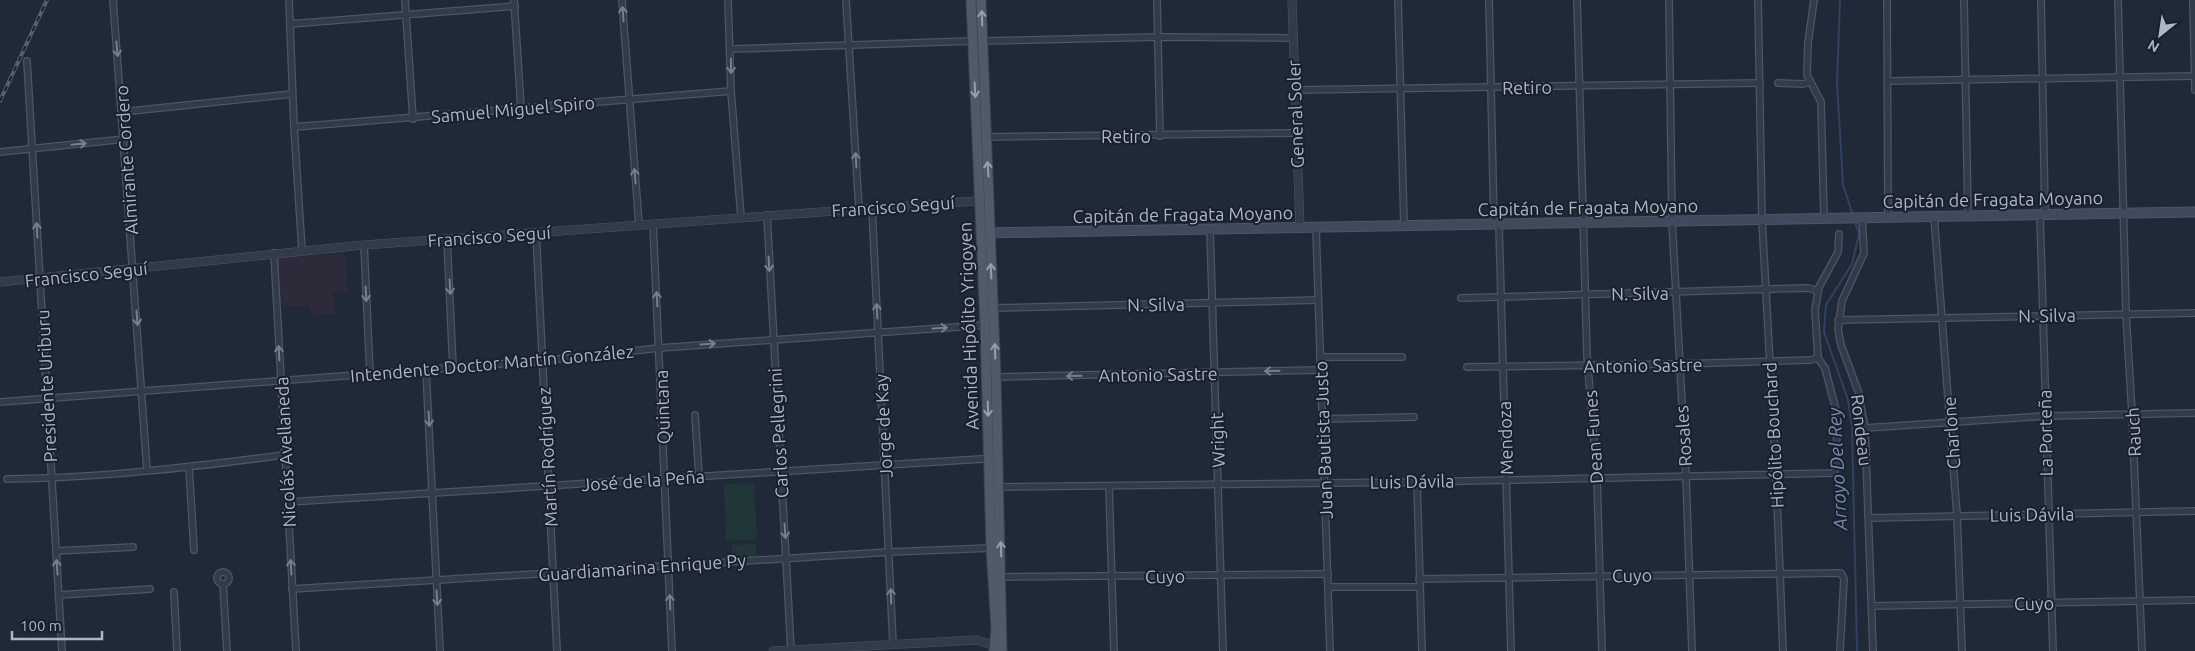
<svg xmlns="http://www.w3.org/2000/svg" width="2195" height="651" font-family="Ubuntu,sans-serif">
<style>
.medical{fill:#2d2a3a}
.park{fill:#213639}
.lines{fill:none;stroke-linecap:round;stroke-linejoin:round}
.stream{stroke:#2f425f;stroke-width:2}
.minor-casing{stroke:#4d5664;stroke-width:8}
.tertiary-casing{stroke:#4d5664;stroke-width:9}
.secondary-casing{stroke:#4d5664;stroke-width:11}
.primary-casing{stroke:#3c4452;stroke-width:11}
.minor{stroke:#323b49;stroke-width:5.5}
.tertiary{stroke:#323b49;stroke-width:8}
.secondary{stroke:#404a5c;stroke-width:9}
.primary{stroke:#505a69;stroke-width:9}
.rail-casing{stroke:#545f70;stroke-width:4}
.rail{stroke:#18202d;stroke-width:2;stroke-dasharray:5.5;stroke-linecap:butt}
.oneway{stroke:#757f8e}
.oneway2{stroke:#959faf}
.labels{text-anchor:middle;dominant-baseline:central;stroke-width:4;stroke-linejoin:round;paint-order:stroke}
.street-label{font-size:18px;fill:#acb6c6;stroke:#18202d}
.water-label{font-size:19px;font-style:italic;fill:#738cb0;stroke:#18202d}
</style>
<rect width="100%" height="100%" fill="#1f2938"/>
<!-- medical -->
<polygon class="medical" points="345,253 348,291 333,292 335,314 310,316 309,306 282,307 278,258"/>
<!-- park -->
<g class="park">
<polygon points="754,483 757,540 726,541 724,484"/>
<polygon points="756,544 757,556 732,557 732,545"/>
</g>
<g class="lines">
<!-- stream -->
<g class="stream">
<polyline points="1840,0 1837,83 1843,185 1853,215"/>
<polyline points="1855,222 1859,234 1852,264 1826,305 1824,332 1848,400 1852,427 1857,651"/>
</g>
<defs>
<g id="minor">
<polyline points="113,0 147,470"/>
<polyline points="289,0 294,127 302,250"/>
<polyline points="405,0 413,119"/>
<polyline points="514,0 521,108"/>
<polyline points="622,0 639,225"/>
<polyline points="728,0 731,91 741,217"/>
<polyline points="846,0 859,209"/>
<polyline points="1157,0 1160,136"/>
<polyline points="1398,0 1404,226"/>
<polyline points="1489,0 1494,225"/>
<polyline points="1577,0 1587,356 1597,478 1602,651"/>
<polyline points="1669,0 1672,221 1686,476 1692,651"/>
<polyline points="1758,0 1762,220 1776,473 1783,651"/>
<polyline points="1814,0 1808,43 1807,75 1821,102 1824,218"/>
<polyline points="1887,0 1888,217"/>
<polyline points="1964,0 1968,216"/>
<polyline points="2041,0 2045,215"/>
<polyline points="2118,0 2126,314 2132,413 2142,651"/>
<polyline points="2193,0 2195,90"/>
<polyline points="290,24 515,6"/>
<polyline points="982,41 1158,37 1292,38"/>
<polyline points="731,49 973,41"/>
<polyline points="27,61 62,651"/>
<polyline points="1888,81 2195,76"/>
<polyline points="1778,83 1803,84 1810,82"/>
<polyline points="1295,90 1760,83"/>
<polyline points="122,112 292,94"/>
<polyline points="294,127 731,91"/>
<polyline points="986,137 1296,133"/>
<polyline points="0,152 125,139"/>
<polyline points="872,208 893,644"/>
<polyline points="767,215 791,650"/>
<polyline points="2040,215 2053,651"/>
<polyline points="1934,216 1957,515 1962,651"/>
<polyline points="1862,217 1864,253 1842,301 1838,329 1841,345 1858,391 1865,428 1873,651"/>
<polyline points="653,224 672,651"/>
<polyline points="1499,225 1511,651"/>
<polyline points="1316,228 1330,651"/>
<polyline points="1210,230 1223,651"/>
<polyline points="536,232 557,651"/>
<polyline points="447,238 453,368"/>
<polyline points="364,245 370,374"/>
<polyline points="274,253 296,651"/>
<polyline points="1461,298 1808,288 1818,291"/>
<polyline points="993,308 1318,300"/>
<polyline points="1838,320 2195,313"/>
<polyline points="1320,357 1402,357"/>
<polyline points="1467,367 1679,364 1811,360 1818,358"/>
<polyline points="426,370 440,651"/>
<polyline points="996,377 1320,370"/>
<polyline points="0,402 541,361 659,348 985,325"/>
<polyline points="695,415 699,476"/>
<polyline points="1322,419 1414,417"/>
<polyline points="1865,428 2045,416 2195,413"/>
<polyline points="189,467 194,550"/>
<path d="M7,479C100,478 192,467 284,455"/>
<polyline points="1417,482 1422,651"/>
<polyline points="1109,486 1114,651"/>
<polyline points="997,487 1417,482 1834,473 1837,465 1836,410 1825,368 1818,358 1815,310 1819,287 1838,252 1839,234"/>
<polyline points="288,502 998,458"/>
<polyline points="1869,518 2195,511"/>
<polyline points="56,551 133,547"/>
<circle cx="223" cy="578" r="6"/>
<polyline points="1002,577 1328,574"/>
<polyline points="1419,579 1841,573 1844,579 1840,651"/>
<polyline points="223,584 227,651"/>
<polyline points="1328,587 1419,587"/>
<polyline points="292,589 890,552 991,548"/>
<polyline points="174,592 177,651"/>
<polyline points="59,595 150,589"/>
<polyline points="1872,606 2195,600"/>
</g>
<g id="tertiary">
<polyline points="1292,0 1300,228"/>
<polyline points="0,282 364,245 989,200"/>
<polyline points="773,651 977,640 995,646"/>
</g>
<polyline id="secondary" points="981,233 2195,212"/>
<g id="primary">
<polyline points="971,0 985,325 991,548 996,629 994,651"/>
<polyline points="981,0 996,377 1002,651"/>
</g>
</defs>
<!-- minor casing -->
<use href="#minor" class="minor-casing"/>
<!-- tertiary casing -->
<use href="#tertiary" class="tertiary-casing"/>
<!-- secondary casing -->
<use href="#secondary" class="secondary-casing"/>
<!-- primary casing -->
<use href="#primary" class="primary-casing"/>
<!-- minor -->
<use href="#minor" class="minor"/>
<!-- tertiary -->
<use href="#tertiary" class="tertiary"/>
<!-- secondary -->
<use href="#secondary" class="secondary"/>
<!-- primary -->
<use href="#primary" class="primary"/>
<defs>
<polyline id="rail" points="0,101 47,0"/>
</defs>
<!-- rail casing -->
<use href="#rail" class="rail-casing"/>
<!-- rail -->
<use href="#rail" class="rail"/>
</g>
<!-- one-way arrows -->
<defs><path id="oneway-shaft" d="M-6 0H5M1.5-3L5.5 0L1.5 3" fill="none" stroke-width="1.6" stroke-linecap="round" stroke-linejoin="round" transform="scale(1.25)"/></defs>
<g class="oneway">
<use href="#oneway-shaft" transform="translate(623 14) rotate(-94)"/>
<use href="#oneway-shaft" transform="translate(117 49) rotate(85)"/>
<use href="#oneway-shaft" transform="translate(731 66) rotate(89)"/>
<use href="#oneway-shaft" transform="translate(79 144) rotate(-6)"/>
<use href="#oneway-shaft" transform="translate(856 160) rotate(-93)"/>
<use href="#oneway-shaft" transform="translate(635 176) rotate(-95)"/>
<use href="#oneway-shaft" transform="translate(37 230) rotate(-93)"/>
<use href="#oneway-shaft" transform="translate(769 264) rotate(87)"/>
<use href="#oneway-shaft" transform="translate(450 287) rotate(87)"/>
<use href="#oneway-shaft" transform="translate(366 294) rotate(87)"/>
<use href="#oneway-shaft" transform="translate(657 299) rotate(-93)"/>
<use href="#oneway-shaft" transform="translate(877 311) rotate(-93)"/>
<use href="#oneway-shaft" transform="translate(137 318) rotate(86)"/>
<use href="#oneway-shaft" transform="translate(940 328) rotate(-3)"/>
<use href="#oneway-shaft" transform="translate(708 344) rotate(-4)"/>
<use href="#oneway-shaft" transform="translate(279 353) rotate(-93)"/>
<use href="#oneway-shaft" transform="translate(1272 371) rotate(179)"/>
<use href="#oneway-shaft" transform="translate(1074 376) rotate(179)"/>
<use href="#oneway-shaft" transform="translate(429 419) rotate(87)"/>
<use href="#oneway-shaft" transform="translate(785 531) rotate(86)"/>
<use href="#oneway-shaft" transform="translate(57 567) rotate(-94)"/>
<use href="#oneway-shaft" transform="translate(291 567) rotate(-93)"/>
<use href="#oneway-shaft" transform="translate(891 596) rotate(-92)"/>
<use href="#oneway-shaft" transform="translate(437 598) rotate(87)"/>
<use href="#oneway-shaft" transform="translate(670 602) rotate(-92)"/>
</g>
<g class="oneway2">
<use href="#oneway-shaft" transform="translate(982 18) rotate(-92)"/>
<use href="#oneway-shaft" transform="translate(975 90) rotate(87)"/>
<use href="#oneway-shaft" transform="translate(988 169) rotate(-94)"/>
<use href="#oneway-shaft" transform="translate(991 271) rotate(-93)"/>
<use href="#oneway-shaft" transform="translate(995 351) rotate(-92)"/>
<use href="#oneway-shaft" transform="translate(988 409) rotate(88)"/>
<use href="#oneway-shaft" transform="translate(1001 549) rotate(-92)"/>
</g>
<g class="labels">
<!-- street labels -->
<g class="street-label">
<text transform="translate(1527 87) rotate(-1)">Retiro</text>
<text transform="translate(513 109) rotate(-5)">Samuel Miguel Spiro</text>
<text transform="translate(1295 114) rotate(-92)">General Soler</text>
<text x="1126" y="136">Retiro</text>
<text transform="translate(126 160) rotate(-94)">Almirante Cordero</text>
<text transform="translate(1993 199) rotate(-1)">Capitán de Fragata Moyano</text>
<text transform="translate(893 206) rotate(-4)">Francisco Seguí</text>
<text transform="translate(1588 207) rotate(-1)">Capitán de Fragata Moyano</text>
<text transform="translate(1183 214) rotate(-1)">Capitán de Fragata Moyano</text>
<text transform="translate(489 236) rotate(-4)">Francisco Seguí</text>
<text transform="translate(86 274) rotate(-6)">Francisco Seguí</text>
<text transform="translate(1640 293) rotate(-1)">N. Silva</text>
<text transform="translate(1156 304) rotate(-1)">N. Silva</text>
<text transform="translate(2047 315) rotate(-1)">N. Silva</text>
<text transform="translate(968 326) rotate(-92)">Avenida Hipólito Yrigoyen</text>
<text transform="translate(492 363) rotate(-5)">Intendente Doctor Martín González</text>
<text transform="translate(1643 365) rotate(-1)">Antonio Sastre</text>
<text transform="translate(1158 374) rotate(-1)">Antonio Sastre</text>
<text transform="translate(46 386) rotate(-93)">Presidente Uriburu</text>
<text transform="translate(662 407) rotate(-92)">Quintana</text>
<text transform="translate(883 426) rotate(-93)">Jorge de Kay</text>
<text transform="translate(1862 430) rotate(83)">Rondeau</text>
<text transform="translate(2133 432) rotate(-93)">Rauch</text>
<text transform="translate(778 433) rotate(-93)">Carlos Pellegrini</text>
<text transform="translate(1951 433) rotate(-94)">Charlone</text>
<text transform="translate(2045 433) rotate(-91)">La Porteña</text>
<text transform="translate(1773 435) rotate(-93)">Hipólito Bouchard</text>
<text transform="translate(1683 436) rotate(-94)">Rosales</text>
<text transform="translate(1593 437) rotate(-94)">Dean Funes</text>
<text transform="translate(1505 438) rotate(-92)">Mendoza</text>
<text transform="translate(1217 440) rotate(-92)">Wright</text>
<text transform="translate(1323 440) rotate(-92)">Juan Bautista Justo</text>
<text transform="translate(285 452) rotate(-93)">Nicolás Avellaneda</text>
<text transform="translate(547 457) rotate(-93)">Martín Rodríguez</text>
<text transform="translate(643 480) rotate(-4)">José de la Peña</text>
<text transform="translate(1412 481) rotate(-1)">Luis Dávila</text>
<text transform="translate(2032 514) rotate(-1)">Luis Dávila</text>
<text transform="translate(642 567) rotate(-4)">Guardiamarina Enrique Py</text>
<text transform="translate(1632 575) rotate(-1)">Cuyo</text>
<text transform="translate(1165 576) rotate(-1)">Cuyo</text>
<text transform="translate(2034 603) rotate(-1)">Cuyo</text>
</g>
<!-- water labels -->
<g class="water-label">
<text transform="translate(1837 469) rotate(-93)">Arroyo Del Rey</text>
</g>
</g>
<!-- north arrow -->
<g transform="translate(2160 35) rotate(210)" stroke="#18202d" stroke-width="4" paint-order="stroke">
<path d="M0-4L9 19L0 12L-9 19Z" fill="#acb6c6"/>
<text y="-8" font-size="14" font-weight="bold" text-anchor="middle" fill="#acb6c6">N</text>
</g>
<!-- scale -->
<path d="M12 631v8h90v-8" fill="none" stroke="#acb6c6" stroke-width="2.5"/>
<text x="20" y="631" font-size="15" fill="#acb6c6" stroke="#18202d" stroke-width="4" paint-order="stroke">100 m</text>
</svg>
